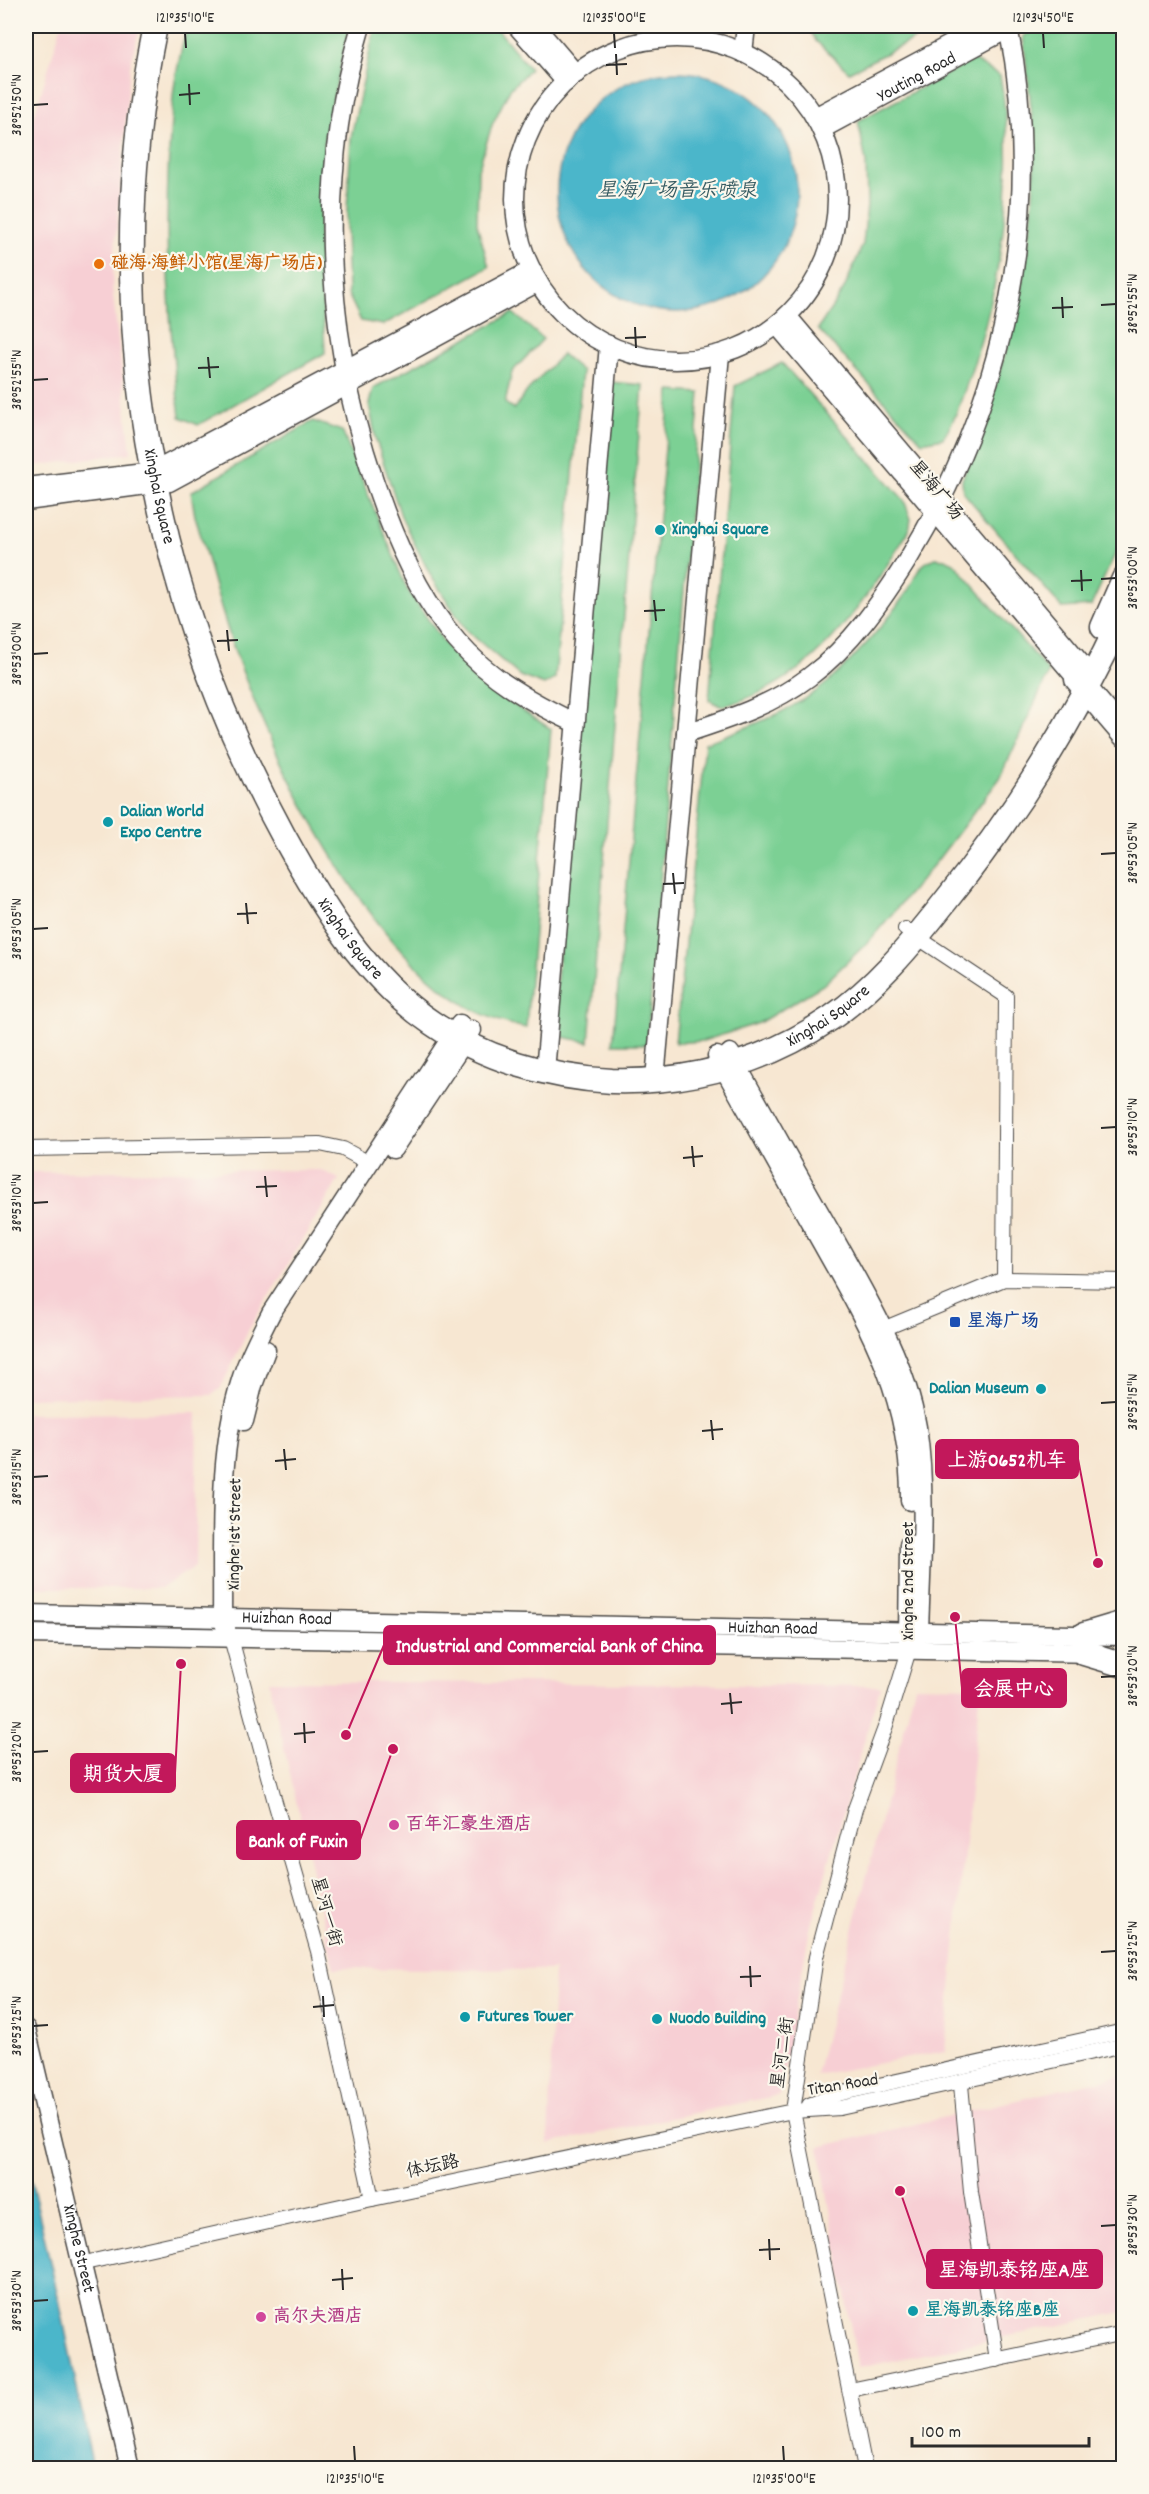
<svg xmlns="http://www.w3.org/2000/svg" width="1149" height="2494" font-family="Dekko,'LXGW WenKai TC',sans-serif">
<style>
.built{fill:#f7cfd4}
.green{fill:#7bd094;stroke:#537e60;stroke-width:1.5}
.water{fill:#4cb6ca;stroke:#3c707a;stroke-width:1.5}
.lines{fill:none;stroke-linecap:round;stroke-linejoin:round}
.street-casing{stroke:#4a4744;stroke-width:16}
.secondary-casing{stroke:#4a4744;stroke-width:21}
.highway-casing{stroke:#4a4744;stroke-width:27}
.street{stroke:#fff;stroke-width:14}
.secondary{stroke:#fff;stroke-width:18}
.highway{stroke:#fff;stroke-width:24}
.ticks{fill:none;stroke:#2b2b2b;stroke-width:2}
.food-dot{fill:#e8710a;stroke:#fbf7ec;stroke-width:2}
.culture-dot{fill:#0f9aa8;stroke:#fbf7ec;stroke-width:2}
.transit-dot{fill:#1a4fb4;stroke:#fbf7ec;stroke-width:2}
.hotel-dot{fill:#d1479c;stroke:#fbf7ec;stroke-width:2}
.labels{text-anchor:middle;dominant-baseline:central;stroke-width:4.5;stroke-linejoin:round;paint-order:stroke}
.street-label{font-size:18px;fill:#2b2b2b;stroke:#fbf7ec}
.food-label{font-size:18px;font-weight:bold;fill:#c56008;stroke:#fbf7ec;text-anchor:start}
.culture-label{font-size:18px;font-weight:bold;fill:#0d838f;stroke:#fbf7ec;text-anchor:start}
.transit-label{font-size:18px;font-weight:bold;fill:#164399;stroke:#fbf7ec;text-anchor:start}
.hotel-label{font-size:18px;font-weight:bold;fill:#b23c85;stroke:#fbf7ec;text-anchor:start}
.water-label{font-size:20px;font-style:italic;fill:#375c63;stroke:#fbf7ec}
.leader{fill:none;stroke:#c2185b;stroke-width:2}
.callout-dot{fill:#c2185b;stroke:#fbf7ec;stroke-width:2}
.callout{fill:#c2185b;stroke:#c2185b;stroke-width:2}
.callout-label{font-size:20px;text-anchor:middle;font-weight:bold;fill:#fff}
.neatline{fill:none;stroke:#2b2b2b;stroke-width:2}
.ticks-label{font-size:15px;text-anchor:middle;fill:#2b2b2b}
</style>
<rect width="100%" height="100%" fill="#fbf7ec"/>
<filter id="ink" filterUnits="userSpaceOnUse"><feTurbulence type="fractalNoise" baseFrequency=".0167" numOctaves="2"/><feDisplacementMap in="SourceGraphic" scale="12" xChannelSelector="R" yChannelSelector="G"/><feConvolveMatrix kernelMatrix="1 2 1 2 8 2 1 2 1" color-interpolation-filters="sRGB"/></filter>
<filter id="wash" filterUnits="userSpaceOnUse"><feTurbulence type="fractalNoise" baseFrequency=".008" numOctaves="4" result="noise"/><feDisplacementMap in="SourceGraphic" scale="24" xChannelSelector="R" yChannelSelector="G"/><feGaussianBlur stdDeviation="1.35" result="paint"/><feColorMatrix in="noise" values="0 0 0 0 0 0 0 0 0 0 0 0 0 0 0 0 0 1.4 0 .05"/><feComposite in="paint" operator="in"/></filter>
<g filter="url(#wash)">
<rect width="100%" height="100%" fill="#f7e7d2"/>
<!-- built -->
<g class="built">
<polygon points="61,26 140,26 130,67 112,287 131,453 26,467 26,144"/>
<polygon points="321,1170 339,1179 249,1329 220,1389 212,1395 26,1398 26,1172"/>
<polygon points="197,1413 195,1566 162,1588 26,1588 26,1414"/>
<polygon points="269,1681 880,1686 810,1928 779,2095 548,2144 554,1970 334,1968"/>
<polygon points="915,1686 980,1687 945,2051 816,2075"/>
<polygon points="1123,2075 1123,2312 858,2368 819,2147"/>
</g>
<!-- green -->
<g class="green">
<path d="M187,26H350L325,134L319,233L325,353L198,425L180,417C166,310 163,204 173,97C175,73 182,49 187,26Z"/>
<polygon points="375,26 495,26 530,69 510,89 492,125 478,170 477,224 489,267 383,325 361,321 348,294 346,229 351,137"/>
<polygon points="807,26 940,26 849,72 816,41"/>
<path d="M1043,26H1123V529L1118,548L1091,606L1062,608L963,492L962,480C999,383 1032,279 1034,174C1035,128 1028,81 1023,36Z"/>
<path d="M973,60L1000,76C1018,171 1001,285 970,375C962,397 956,419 943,438L922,442L818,329L844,289L863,244L867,205L866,162L858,121Z"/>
<polygon points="513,313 543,339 512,372 505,403 514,409 528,390 562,354 582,371 555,679 544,685 520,676 466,630 431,576 402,519 376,440 369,404 373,388"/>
<path d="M782,363L904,500L911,519L909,531C869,593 829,661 759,693C747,698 734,705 720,706L709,700L735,386Z"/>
<polygon points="610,382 643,385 589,1042 552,1035"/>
<polygon points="670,391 700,393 647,1044 613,1044"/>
<path d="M313,421L342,431L407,589L450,651L508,701L551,729L526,1028C503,1023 479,1015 459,1001C363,938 281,774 241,668C222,619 210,566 195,516L191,492Z"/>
<path d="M936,558L945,559L954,563L1049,672L1000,778L936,862L869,941L823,985L759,1023L703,1041L675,1043L705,743C748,727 792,712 828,682C857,656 885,624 907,592C912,584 915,575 920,568C925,562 929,560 936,558Z"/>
</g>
<!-- water -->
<g class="water">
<circle cx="677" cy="192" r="120"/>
<polygon points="26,2158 61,2309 93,2468 26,2468"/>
</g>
</g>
<g filter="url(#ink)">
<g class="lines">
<defs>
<g id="street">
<polyline points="905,929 1006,996 1004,1279"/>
<polyline points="26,1149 320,1144 343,1149 369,1163"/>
<polyline points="883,1329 1004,1279 1124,1281"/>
<polyline points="231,1638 275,1802 318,1951 372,2199"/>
<polyline points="961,2085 971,2192 997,2360"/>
<polyline points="809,2105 838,2094 1124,2031"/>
<polyline points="80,2264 372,2199 793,2111 840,2108 1124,2045"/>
<polyline points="850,2390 1124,2333"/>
<polyline points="865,2468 793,2111 816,1957 855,1809 886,1725 909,1650"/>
</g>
<g id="secondary">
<path d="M361,26C313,185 326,356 385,511C402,556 425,604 457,641C490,679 531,702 575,723"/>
<polyline points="517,26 566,82"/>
<polyline points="535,26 576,74"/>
<circle cx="676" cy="199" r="161"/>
<polyline points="743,53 746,26"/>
<polyline points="815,117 985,26"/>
<path id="s1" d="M822,129L1013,26"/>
<polyline points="787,316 1083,666"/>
<polyline points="777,325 1077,679"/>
<polyline points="26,487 153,472 532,270"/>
<polyline points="26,501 169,482 538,282"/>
<path d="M686,733C729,719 772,705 809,677C851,646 882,601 910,556C1006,397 1045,209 1008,26"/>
<path d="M730,1053C764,1114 798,1175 833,1236C866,1296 905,1358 917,1427C927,1494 921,1564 919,1632L914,1642"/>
<path d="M717,1056C750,1115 782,1173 815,1231C866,1322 911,1393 910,1501"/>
<polyline points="545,1071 609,345"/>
<polyline points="655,1079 720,354"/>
<polyline points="393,1149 472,1030"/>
<polyline points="244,1421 253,1385 266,1350"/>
<path id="s2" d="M26,1614L1124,1636"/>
<path d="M226,1628L222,1618C223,1540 217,1455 241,1380C248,1357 260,1335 271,1313L460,1024"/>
<polyline points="26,1634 1098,1653"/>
<polyline points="908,1642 909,1544"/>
<path id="s3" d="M26,2029L130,2468"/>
</g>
<g id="highway">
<path id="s4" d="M155,26C98,300 149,590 283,835C321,904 365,978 432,1023C484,1059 550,1078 612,1081C691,1083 766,1062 831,1018C875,988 911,945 944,903C1018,811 1074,720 1124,613"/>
<polyline points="1103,627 1124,579"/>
<polyline points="1077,679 1124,734"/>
<polyline points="1084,1635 1124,1623"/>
<polyline points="1084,1653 1124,1665"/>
</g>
</defs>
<!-- street casing -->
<use href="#street" class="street-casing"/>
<!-- secondary casing -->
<use href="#secondary" class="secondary-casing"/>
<!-- highway casing -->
<use href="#highway" class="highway-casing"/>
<!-- street -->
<use href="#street" class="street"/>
<!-- secondary -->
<use href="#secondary" class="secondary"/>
<!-- highway -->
<use href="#highway" class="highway"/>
</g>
</g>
<!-- ticks -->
<path class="ticks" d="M185,33L186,48M614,33L615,48M1043,33L1044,48M616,54L617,75M606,65L627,64M189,84L190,105M179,95L200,93M33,105L48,104M1062,297L1063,318M1101,305L1116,304M1052,308L1073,307M635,327L636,348M625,338L646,337M208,357L210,378M198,368L219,367M33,380L48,379M1081,570L1082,591M1101,579L1116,578M1071,581L1092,580M654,600L656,621M644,611L665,610M227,630L229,651M217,641L238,640M33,654L48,653M1101,854L1116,853M673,873L675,894M663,884L684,883M246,903L248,924M237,914L257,913M33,929L48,928M1101,1128L1116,1127M692,1146L694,1167M683,1158L703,1156M265,1176L267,1197M256,1187L277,1186M33,1203L48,1202M1101,1403L1116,1402M711,1420L713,1440M702,1431L723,1429M284,1449L286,1470M275,1461L296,1459M33,1477L48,1476M1101,1677L1116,1676M730,1693L732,1714M721,1704L742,1702M304,1723L305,1743M294,1734L315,1732M33,1752L48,1751M1101,1952L1116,1951M750,1966L751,1987M740,1977L761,1976M323,1996L324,2017M313,2007L334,2005M33,2026L48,2025M1101,2226L1116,2225M769,2239L770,2260M759,2250L780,2249M342,2269L343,2290M332,2280L353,2278M33,2301L48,2300M354,2446L355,2461M783,2446L784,2461"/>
<!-- markers -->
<circle class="food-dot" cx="99" cy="264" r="6"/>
<g class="culture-dot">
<circle cx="660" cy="530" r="6"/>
<circle cx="108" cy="822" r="6"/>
<circle cx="1041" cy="1389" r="6"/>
<circle cx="465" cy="2017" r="6"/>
<circle cx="657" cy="2019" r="6"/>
<circle cx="913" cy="2311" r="6"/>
</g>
<rect class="transit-dot" x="949" y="1316" width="12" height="12" rx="3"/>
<g class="hotel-dot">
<circle cx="394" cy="1825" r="6"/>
<circle cx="261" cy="2317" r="6"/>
</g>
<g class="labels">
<!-- street labels -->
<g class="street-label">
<text stroke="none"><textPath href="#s1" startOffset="108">Youting Road</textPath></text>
<text transform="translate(935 491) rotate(50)">星海广场</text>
<text stroke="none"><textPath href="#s4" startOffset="474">Xinghai Square</textPath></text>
<text stroke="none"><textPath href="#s4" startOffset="960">Xinghai Square</textPath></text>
<text stroke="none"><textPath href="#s4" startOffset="1500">Xinghai Square</textPath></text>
<text transform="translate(236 1534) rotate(-89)">Xinghe 1st Street</text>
<text transform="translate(909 1581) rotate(-90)">Xinghe 2nd Street</text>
<text stroke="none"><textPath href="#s2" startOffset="261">Huizhan Road</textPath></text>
<text stroke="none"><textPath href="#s2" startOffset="747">Huizhan Road</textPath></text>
<text transform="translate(325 1912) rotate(74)">星河一街</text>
<text transform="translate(784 2053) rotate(-82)">星河二街</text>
<text transform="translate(843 2086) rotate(-9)">Titan Road</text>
<text transform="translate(433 2168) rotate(-12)">体坛路</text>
<text stroke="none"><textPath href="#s3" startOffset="226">Xinghe Street</textPath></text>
</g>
<!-- food labels -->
<g class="food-label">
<text x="111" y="264">碰海·海鲜小馆(星海广场店)</text>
</g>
<!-- culture labels -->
<g class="culture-label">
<text x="672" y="530">Xinghai Square</text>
<text x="120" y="812">Dalian World<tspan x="120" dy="21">Expo Centre</tspan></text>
<text x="1029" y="1389" text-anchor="end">Dalian Museum</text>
<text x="477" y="2017">Futures Tower</text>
<text x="669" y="2019">Nuodo Building</text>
<text x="925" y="2311">星海凯泰铭座B座</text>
</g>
<!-- transit labels -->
<g class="transit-label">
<text x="967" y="1322">星海广场</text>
</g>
<!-- hotel labels -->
<g class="hotel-label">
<text x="406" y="1825">百年汇豪生酒店</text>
<text x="273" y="2317">高尔夫酒店</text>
</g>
<!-- water labels -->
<g class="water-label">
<text x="677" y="192">星海广场音乐喷泉</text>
</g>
</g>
<!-- callouts -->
<path class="leader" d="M1098 1563L1078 1459M346 1735L384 1645M955 1617L962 1688M181 1664L175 1773M393 1749L360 1840M900 2191L927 2269"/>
<g class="callout-dot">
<circle cx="1098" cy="1563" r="6"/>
<circle cx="346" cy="1735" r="6"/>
<circle cx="955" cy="1617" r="6"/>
<circle cx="181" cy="1664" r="6"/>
<circle cx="393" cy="1749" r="6"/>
<circle cx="900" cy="2191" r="6"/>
</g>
<g class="callout">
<rect x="936" y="1440" width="142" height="38" rx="6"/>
<rect x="384" y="1626" width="331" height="38" rx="6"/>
<rect x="962" y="1669" width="104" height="38" rx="6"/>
<rect x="71" y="1754" width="104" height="38" rx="6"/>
<rect x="237" y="1821" width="123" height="38" rx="6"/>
<rect x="927" y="2250" width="175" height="38" rx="6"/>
</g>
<g class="callout-label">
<text x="1007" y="1466">上游0652机车</text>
<text x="549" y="1652">Industrial and Commercial Bank of China</text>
<text x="1014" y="1695">会展中心</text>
<text x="123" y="1780">期货大厦</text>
<text x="298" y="1847">Bank of Fuxin</text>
<text x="1014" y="2276">星海凯泰铭座A座</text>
</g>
<!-- margin -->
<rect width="1149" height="2494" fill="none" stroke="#fbf7ec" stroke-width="66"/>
<!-- scale -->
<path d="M912 2437v9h177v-9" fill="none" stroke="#2b2b2b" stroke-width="3"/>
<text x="921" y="2437" font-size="18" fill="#2b2b2b" stroke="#fbf7ec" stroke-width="4.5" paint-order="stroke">100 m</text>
<rect x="33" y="33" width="1083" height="2428" class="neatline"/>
<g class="ticks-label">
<text x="185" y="22">121°35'10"E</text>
<text x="614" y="22">121°35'00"E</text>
<text x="1043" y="22">121°34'50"E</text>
<text transform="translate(16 105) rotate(-90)" y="5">38°52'50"N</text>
<text transform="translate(1132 304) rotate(-90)" y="5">38°52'55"N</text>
<text transform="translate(16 380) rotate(-90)" y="5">38°52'55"N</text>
<text transform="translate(1132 578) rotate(-90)" y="5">38°53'00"N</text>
<text transform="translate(16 654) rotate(-90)" y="5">38°53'00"N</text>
<text transform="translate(1132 853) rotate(-90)" y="5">38°53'05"N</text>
<text transform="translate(16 929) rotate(-90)" y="5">38°53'05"N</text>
<text transform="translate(1132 1127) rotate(-90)" y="5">38°53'10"N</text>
<text transform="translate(16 1203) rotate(-90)" y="5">38°53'10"N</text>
<text transform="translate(1132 1402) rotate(-90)" y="5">38°53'15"N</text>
<text transform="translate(16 1477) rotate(-90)" y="5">38°53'15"N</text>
<text transform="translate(1132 1676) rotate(-90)" y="5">38°53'20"N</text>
<text transform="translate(16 1752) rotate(-90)" y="5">38°53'20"N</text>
<text transform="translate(1132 1951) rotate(-90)" y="5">38°53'25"N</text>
<text transform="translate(16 2026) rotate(-90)" y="5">38°53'25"N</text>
<text transform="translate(1132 2225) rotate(-90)" y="5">38°53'30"N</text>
<text transform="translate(16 2301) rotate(-90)" y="5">38°53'30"N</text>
<text x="355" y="2483">121°35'10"E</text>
<text x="784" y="2483">121°35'00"E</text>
</g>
</svg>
